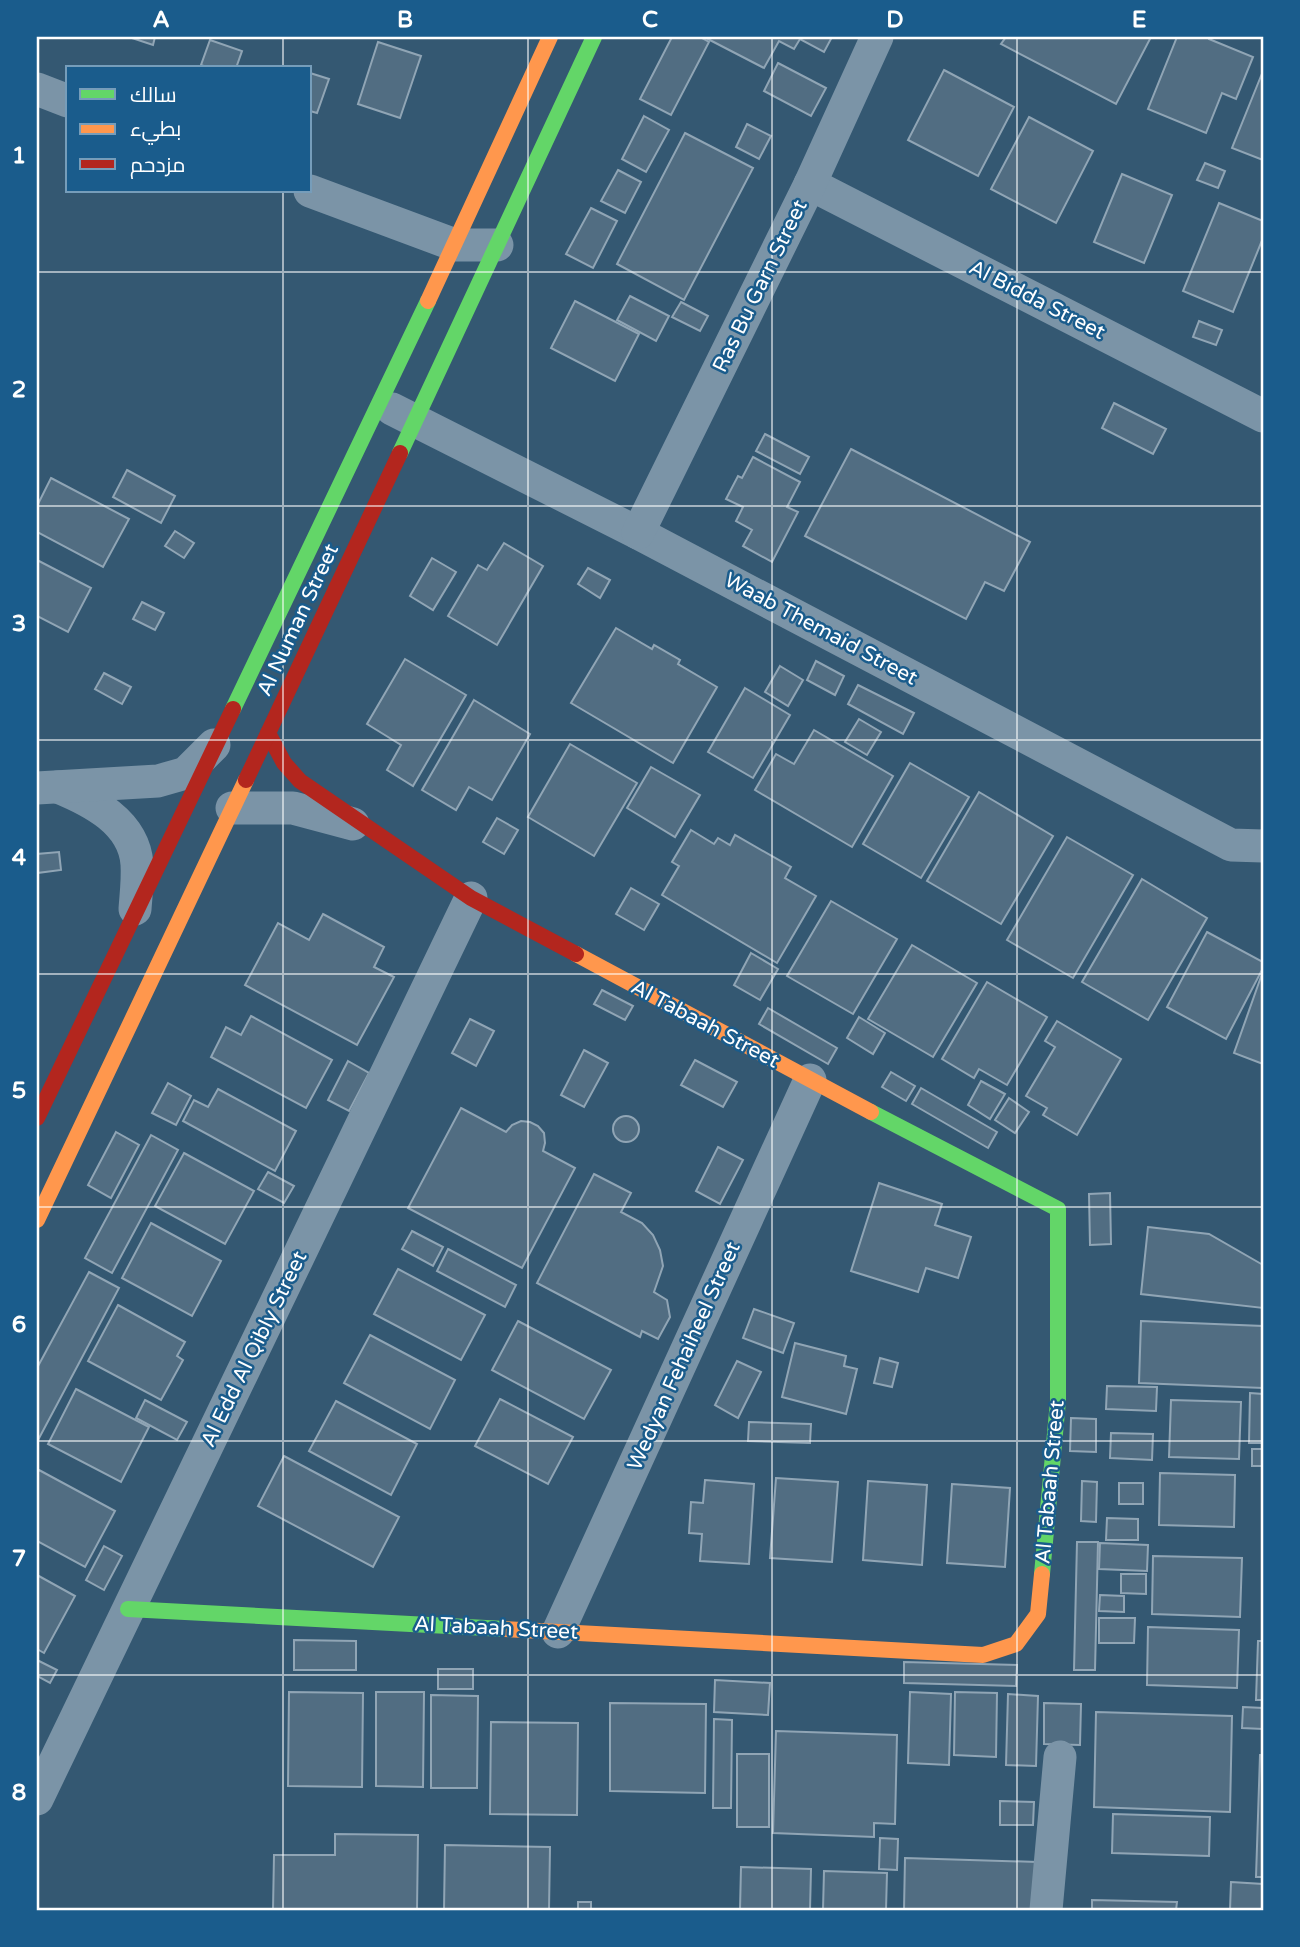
<svg xmlns="http://www.w3.org/2000/svg" width="1300" height="1947" font-family="'Varela Round',Cairo,sans-serif">
<style>
.building{fill:#516d82;stroke:#90a5b5;stroke-width:2}
.lines{fill:none;stroke-linecap:round;stroke-linejoin:round}
.street{stroke:#7b94a7;stroke-width:33}
.fast{stroke:#63d668;stroke-width:16}
.slow{stroke:#ff974d;stroke-width:16}
.jam{stroke:#b3261e;stroke-width:16}
.grid{fill:none;stroke:#fff;stroke-width:2;stroke-opacity:0.55}
.labels{text-anchor:middle;dominant-baseline:central;stroke-width:5;stroke-linejoin:round;paint-order:stroke}
.street-label{font-size:21px;fill:#fff;stroke:#1a5c8c}
.neatline{fill:none;stroke:#fff;stroke-width:2.5}
.grid-label{font-size:23px;text-anchor:middle;font-weight:bold;fill:#fff}
</style>
<rect width="100%" height="100%" fill="#345872"/>
<!-- building -->
<g class="building">
<polygon points="129,37 155,37 153,45"/>
<polygon points="672,37 700,37 709,42 671,115 640,99"/>
<polygon points="704,37 832,37 824,52 800,39 794,49 779,41 764,68"/>
<polygon points="1006,37 1151,37 1116,104 1001,44"/>
<polygon points="1177,37 1209,37 1209,39 1253,57 1236,99 1222,93 1206,133 1148,109"/>
<polygon points="210,40 242,51 236,68 209,68 201,65"/>
<polygon points="378,42 421,56 400,118 358,104"/>
<polygon points="778,63 826,88 811,116 764,91"/>
<polygon points="944,70 1014,107 978,176 908,140"/>
<polygon points="1263,71 1263,160 1232,148"/>
<polygon points="310,73 329,79 317,113 310,111"/>
<polygon points="644,116 669,130 646,172 622,159"/>
<polygon points="1029,117 1093,151 1056,223 991,189"/>
<polygon points="747,124 771,136 759,159 736,147"/>
<polygon points="685,133 753,168 684,300 617,264"/>
<polygon points="1205,163 1225,171 1218,188 1197,180"/>
<polygon points="618,170 641,182 625,213 601,201"/>
<polygon points="1122,174 1172,195 1144,263 1094,242"/>
<polygon points="1219,203 1263,221 1263,238 1233,312 1183,291"/>
<polygon points="591,208 617,221 593,268 566,254"/>
<polygon points="630,296 669,316 656,341 617,320"/>
<polygon points="575,301 639,334 615,381 551,348"/>
<polygon points="681,302 708,316 700,331 672,317"/>
<polygon points="1199,321 1222,330 1216,345 1193,337"/>
<polygon points="1114,403 1166,429 1153,454 1102,428"/>
<polygon points="765,434 809,457 800,474 756,451"/>
<polygon points="851,449 1030,542 1004,591 985,582 966,619 805,536"/>
<polygon points="753,457 800,482 787,507 798,512 772,562 743,546 752,530 736,521 743,507 726,499 738,476 742,478"/>
<polygon points="127,470 175,496 161,523 113,497"/>
<polygon points="51,478 129,519 103,567 37,532 37,506"/>
<polygon points="175,531 194,543 184,558 165,546"/>
<polygon points="504,543 543,566 497,645 448,616 478,565 487,570"/>
<polygon points="432,558 456,572 433,610 410,596"/>
<polygon points="37,560 91,588 68,632 37,616"/>
<polygon points="588,568 610,580 600,598 578,584"/>
<polygon points="142,602 164,613 155,630 133,619"/>
<polygon points="616,628 652,649 654,645 680,660 678,664 717,687 673,763 571,703"/>
<polygon points="405,659 466,695 413,786 387,770 401,745 367,724"/>
<polygon points="816,661 844,676 835,695 807,680"/>
<polygon points="780,666 803,680 788,706 765,692"/>
<polygon points="104,673 131,687 122,704 95,689"/>
<polygon points="858,685 914,713 903,734 848,704"/>
<polygon points="745,688 790,715 753,778 708,752"/>
<polygon points="474,700 530,734 492,800 469,787 456,810 422,790"/>
<polygon points="859,719 881,732 867,755 845,742"/>
<polygon points="814,730 893,776 852,847 755,790 776,754 794,764"/>
<polygon points="570,744 637,783 594,856 528,817"/>
<polygon points="910,763 969,797 921,878 863,844"/>
<polygon points="651,767 700,795 675,837 627,808"/>
<polygon points="979,792 1053,836 1001,924 927,881"/>
<polygon points="497,818 518,830 504,854 483,842"/>
<polygon points="691,830 714,844 718,838 730,845 735,835 791,867 785,878 816,896 777,963 662,895 679,866 672,862"/>
<polygon points="1067,837 1133,875 1073,978 1007,940"/>
<polygon points="59,852 61,870 37,873 37,854"/>
<polygon points="1142,879 1207,918 1148,1020 1082,982"/>
<polygon points="631,888 659,904 644,930 616,914"/>
<polygon points="831,901 897,939 853,1014 787,976"/>
<polygon points="323,914 384,947 374,967 394,977 357,1045 245,985 278,923 309,940"/>
<polygon points="1207,932 1263,962 1263,968 1226,1039 1167,1007"/>
<polygon points="912,945 977,983 933,1057 868,1019"/>
<polygon points="751,953 778,969 760,1000 734,985"/>
<polygon points="1263,971 1263,1064 1234,1053"/>
<polygon points="987,982 1047,1017 1007,1085 979,1069 974,1078 942,1059"/>
<polygon points="602,990 633,1006 625,1020 594,1004"/>
<polygon points="768,1008 837,1048 828,1064 759,1024"/>
<polygon points="251,1016 332,1060 306,1108 211,1057 226,1027 241,1035"/>
<polygon points="859,1017 885,1033 873,1054 847,1038"/>
<polygon points="470,1019 494,1031 476,1066 452,1053"/>
<polygon points="1057,1021 1121,1059 1077,1135 1043,1115 1047,1108 1026,1096 1055,1047 1045,1041"/>
<polygon points="584,1050 608,1063 584,1107 561,1095"/>
<polygon points="695,1060 737,1082 723,1107 681,1085"/>
<polygon points="348,1061 369,1073 349,1111 328,1100"/>
<polygon points="891,1072 915,1086 906,1101 882,1087"/>
<polygon points="981,1081 1005,1094 990,1119 968,1105"/>
<polygon points="168,1083 191,1096 176,1125 152,1113"/>
<polygon points="921,1088 997,1132 988,1148 912,1104"/>
<polygon points="218,1089 296,1131 275,1171 183,1121 194,1100 208,1107"/>
<polygon points="1009,1098 1029,1112 1015,1133 995,1120"/>
<polygon points="461,1108 506,1132 512,1125 521,1121 530,1122 538,1126 544,1133 545,1143 543,1151 575,1168 522,1268 408,1208"/>
<circle cx="626" cy="1129" r="13"/>
<polygon points="116,1132 139,1145 111,1198 88,1185"/>
<polygon points="151,1135 178,1150 112,1273 85,1258"/>
<polygon points="718,1147 743,1160 720,1204 696,1191"/>
<polygon points="184,1153 254,1191 225,1244 155,1206"/>
<polygon points="268,1172 294,1186 284,1203 258,1189"/>
<polygon points="594,1174 631,1193 621,1212 642,1223 653,1235 660,1250 663,1266 654,1292 667,1300 670,1317 658,1339 642,1331 640,1337 537,1283"/>
<polygon points="879,1183 942,1204 935,1225 971,1237 958,1278 926,1268 918,1292 851,1271"/>
<polygon points="1110,1193 1111,1244 1090,1245 1089,1194"/>
<polygon points="151,1223 221,1261 192,1316 122,1278"/>
<polygon points="1148,1227 1209,1234 1263,1265 1263,1308 1141,1294"/>
<polygon points="412,1231 443,1247 433,1266 402,1249"/>
<polygon points="448,1249 516,1285 505,1307 437,1271"/>
<polygon points="398,1269 485,1315 461,1360 374,1314"/>
<polygon points="89,1272 119,1288 37,1442 37,1368"/>
<polygon points="118,1305 185,1342 177,1356 183,1360 161,1400 88,1361"/>
<polygon points="754,1309 794,1323 783,1353 743,1338"/>
<polygon points="518,1321 611,1370 584,1419 492,1370"/>
<polygon points="1141,1321 1263,1326 1263,1388 1139,1383"/>
<polygon points="370,1335 455,1380 430,1429 344,1383"/>
<polygon points="795,1343 846,1356 844,1366 857,1369 846,1414 782,1397"/>
<polygon points="880,1358 898,1363 892,1387 874,1383"/>
<polygon points="737,1361 761,1372 738,1418 715,1405"/>
<polygon points="1107,1386 1157,1387 1156,1411 1106,1409"/>
<polygon points="76,1389 149,1427 121,1482 48,1444"/>
<polygon points="1250,1393 1263,1394 1263,1443 1249,1443"/>
<polygon points="500,1399 573,1437 548,1484 475,1446"/>
<polygon points="145,1400 187,1422 177,1440 136,1418"/>
<polygon points="1171,1400 1241,1402 1239,1459 1169,1457"/>
<polygon points="336,1401 417,1444 391,1495 309,1451"/>
<polygon points="1071,1418 1096,1419 1096,1452 1070,1451"/>
<polygon points="749,1422 811,1424 810,1443 748,1441"/>
<polygon points="1111,1433 1153,1434 1152,1460 1110,1458"/>
<rect x="1252" y="1449" width="11" height="17"/>
<polygon points="284,1456 399,1517 373,1567 258,1506"/>
<polygon points="39,1470 115,1511 85,1567 37,1541 37,1474"/>
<polygon points="1160,1473 1235,1475 1234,1527 1159,1525"/>
<polygon points="776,1478 838,1482 832,1562 770,1558"/>
<polygon points="705,1480 754,1484 749,1564 700,1561 702,1534 689,1533 691,1502 703,1503"/>
<polygon points="868,1481 927,1485 922,1565 863,1560"/>
<polygon points="1082,1481 1097,1482 1096,1522 1081,1521"/>
<rect x="1119" y="1483" width="24" height="21"/>
<polygon points="952,1484 1010,1488 1005,1567 947,1563"/>
<polygon points="1107,1518 1138,1519 1138,1540 1106,1540"/>
<polygon points="1077,1542 1098,1542 1095,1670 1074,1670"/>
<polygon points="1100,1543 1148,1545 1147,1571 1099,1569"/>
<polygon points="104,1546 122,1556 104,1590 86,1580"/>
<polygon points="1153,1556 1242,1558 1240,1617 1152,1614"/>
<polygon points="1121,1574 1146,1574 1146,1594 1121,1593"/>
<polygon points="37,1575 75,1596 44,1653 37,1649"/>
<polygon points="1100,1595 1124,1596 1124,1612 1099,1611"/>
<polygon points="1099,1618 1135,1618 1134,1643 1099,1643"/>
<polygon points="1148,1627 1239,1630 1237,1688 1147,1685"/>
<polygon points="294,1640 356,1641 356,1670 294,1670"/>
<polygon points="1258,1641 1263,1641 1263,1700 1256,1700"/>
<polygon points="37,1660 57,1670 50,1683 37,1676"/>
<polygon points="904,1662 1017,1665 1016,1686 904,1683"/>
<rect x="438" y="1669" width="35" height="20"/>
<polygon points="715,1680 770,1683 768,1715 714,1712"/>
<polygon points="289,1692 363,1693 362,1787 288,1786"/>
<polygon points="376,1692 424,1692 423,1787 376,1786"/>
<polygon points="910,1692 951,1694 949,1765 908,1763"/>
<polygon points="955,1692 997,1693 996,1757 954,1755"/>
<polygon points="1008,1694 1038,1696 1036,1766 1006,1765"/>
<polygon points="431,1695 478,1696 477,1788 431,1788"/>
<polygon points="610,1703 706,1704 705,1793 610,1791"/>
<polygon points="1044,1703 1081,1704 1080,1745 1044,1744"/>
<polygon points="1243,1707 1263,1708 1263,1729 1242,1728"/>
<polygon points="1096,1712 1232,1716 1230,1812 1094,1807"/>
<polygon points="714,1719 732,1720 731,1808 713,1808"/>
<polygon points="491,1722 578,1723 577,1815 490,1814"/>
<polygon points="776,1731 897,1735 895,1824 874,1823 874,1837 773,1833"/>
<rect x="737" y="1754" width="32" height="73"/>
<polygon points="1260,1755 1263,1755 1263,1877 1256,1877"/>
<polygon points="1000,1801 1034,1802 1033,1825 1000,1825"/>
<polygon points="1113,1814 1210,1817 1209,1856 1112,1853"/>
<polygon points="335,1834 418,1835 417,1910 273,1910 274,1855 335,1855"/>
<polygon points="880,1838 898,1839 897,1870 879,1869"/>
<polygon points="445,1845 550,1847 549,1910 444,1910"/>
<polygon points="905,1858 1037,1862 1036,1910 904,1910"/>
<polygon points="741,1867 811,1869 810,1910 740,1910"/>
<polygon points="824,1871 887,1873 886,1910 823,1910"/>
<polygon points="1231,1882 1263,1884 1263,1910 1230,1910"/>
<polygon points="1092,1900 1177,1902 1176,1910 1092,1910"/>
<rect x="578" y="1902" width="13" height="8"/>
</g>
<g class="lines">
<!-- street -->
<g class="street">
<polyline points="37,89 68,101"/>
<polyline points="810,184 1263,416"/>
<polyline points="310,191 455,245 497,245"/>
<polyline points="392,409 638,533 1231,845 1263,846"/>
<polyline points="638,533 810,184 877,37"/>
<path d="M58,787C92,801 134,822 137,864C138,879 136,895 135,909"/>
<polyline points="37,788 158,781 186,773 214,745"/>
<polyline points="232,808 293,808 353,824"/>
<polyline points="558,1632 810,1080"/>
<polyline points="37,1799 471,898"/>
<polyline points="1046,1910 1060,1757"/>
</g>
<!-- fast -->
<g class="fast">
<polyline points="400,453 594,37"/>
<polyline points="233,709 428,301"/>
<polyline points="871,1112 1058,1209 1058,1401 1042,1574"/>
<polyline points="128,1609 505,1629"/>
</g>
<!-- slow -->
<g class="slow">
<polyline points="428,301 550,37"/>
<polyline points="576,954 871,1112"/>
<polyline points="37,1220 246,780"/>
<polyline points="505,1629 983,1655 1016,1644 1038,1614 1042,1574"/>
</g>
<!-- jam -->
<g class="jam">
<polyline points="268,733 284,763 300,781 471,898 576,954"/>
<polyline points="246,780 400,453"/>
<polyline points="37,1118 233,709"/>
</g>
</g>
<!-- grid -->
<path class="grid" d="M283,37V68M528,37V1910M772,37V1910M1017,37V1910M283,191V1910M37,272H1263M37,506H1263M37,740H1263M37,974H1263M37,1207H1263M37,1441H1263M37,1675H1263"/>
<g class="labels">
<!-- street labels -->
<g class="street-label">
<text transform="translate(760 286) rotate(-64)">Ras Bu Garn Street</text>
<text transform="translate(1037 300) rotate(27)">Al Bidda Street</text>
<text transform="translate(298 620) rotate(-65)">Al Numan Street</text>
<text transform="translate(821 629) rotate(28)">Waab Themaid Street</text>
<text transform="translate(705 1024) rotate(28)">Al Tabaah Street</text>
<text transform="translate(254 1349) rotate(-64)">Al Edd Al Qibly Street</text>
<text transform="translate(684 1356) rotate(-66)">Wedyan Fehaiheel Street</text>
<text transform="translate(1050 1482) rotate(-85)">Al Tabaah Street</text>
<text transform="translate(496 1628) rotate(3)">Al Tabaah Street</text>
</g>
</g>
<!-- border -->
<rect width="1300" height="1947" fill="none" stroke="#1a5c8c" stroke-width="77"/>
<!-- legend -->
<rect x="66" y="66" width="245" height="126" fill="#1a5c8c" stroke="#769dba" stroke-width="2"/>
<rect x="80" y="89" width="35" height="10" fill="#63d668" stroke="#769dba" stroke-width="2"/>
<text x="130" y="102" font-size="21" fill="#ffffff">سالك</text>
<rect x="80" y="124" width="35" height="10" fill="#ff974d" stroke="#769dba" stroke-width="2"/>
<text x="130" y="136" font-size="21" fill="#ffffff">بطيء</text>
<rect x="80" y="159" width="35" height="10" fill="#b3261e" stroke="#769dba" stroke-width="2"/>
<text x="130" y="172" font-size="21" fill="#ffffff">مزدحم</text>
<rect x="38" y="38" width="1224" height="1871" class="neatline"/>
<g class="grid-label">
<text x="161" y="27">A</text>
<text x="405" y="27">B</text>
<text x="650" y="27">C</text>
<text x="895" y="27">D</text>
<text x="1139" y="27">E</text>
<text x="19" y="163">1</text>
<text x="19" y="397">2</text>
<text x="19" y="631">3</text>
<text x="19" y="865">4</text>
<text x="19" y="1098">5</text>
<text x="19" y="1332">6</text>
<text x="19" y="1566">7</text>
<text x="19" y="1800">8</text>
</g>
</svg>
